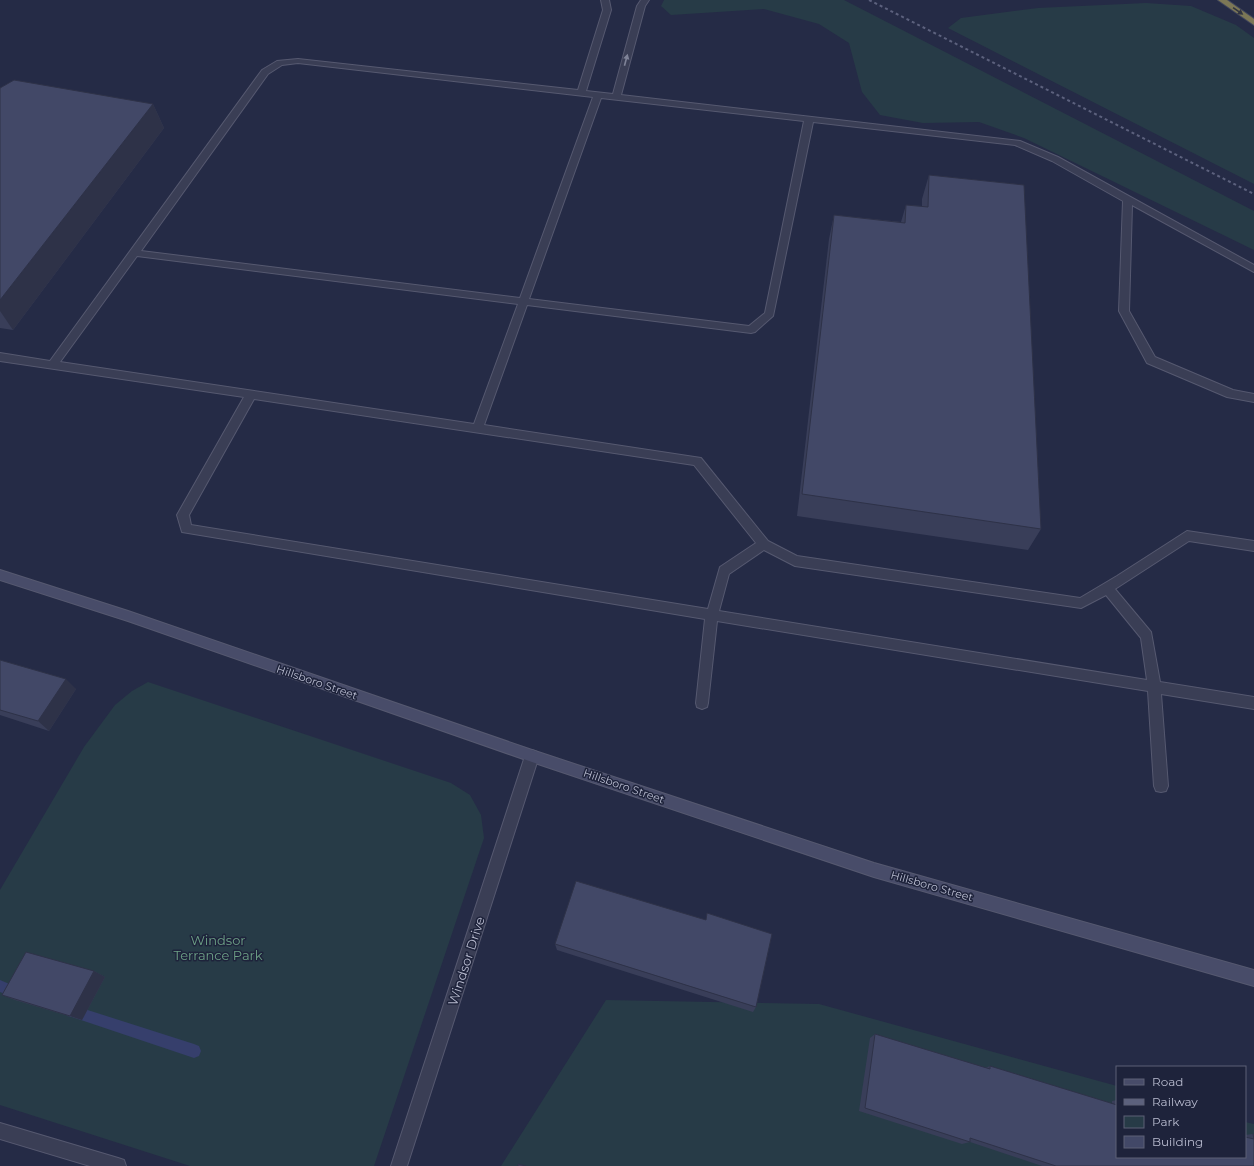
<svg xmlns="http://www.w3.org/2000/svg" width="1254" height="1166" font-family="Montserrat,sans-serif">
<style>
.green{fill:#273b47}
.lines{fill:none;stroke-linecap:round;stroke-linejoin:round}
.stream{fill:#363f6c;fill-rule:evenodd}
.lane-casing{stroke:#565970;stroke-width:2}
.street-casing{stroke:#565970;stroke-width:2}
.secondary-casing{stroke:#565970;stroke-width:2}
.highway-casing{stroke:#41465d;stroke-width:2}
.lane{fill:#3a3e55;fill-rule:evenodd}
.street{fill:#3a3e55;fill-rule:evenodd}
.secondary{fill:#484c69;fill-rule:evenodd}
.highway{fill:#7c7756;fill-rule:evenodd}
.rail{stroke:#5c617d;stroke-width:2;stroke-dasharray:3 3;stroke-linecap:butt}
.wall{fill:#393e59}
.shaded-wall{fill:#2e3248}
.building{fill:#424867;stroke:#2e3248}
.oneway{fill:#313440}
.oneway2{fill:#7f8398}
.labels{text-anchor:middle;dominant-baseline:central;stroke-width:3;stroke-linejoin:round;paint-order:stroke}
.street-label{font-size:11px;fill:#b8bbcf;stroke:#1e233b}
.near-park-label{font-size:13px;fill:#6da186;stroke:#1e233b}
.near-street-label{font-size:13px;fill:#b8bbcf;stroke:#1e233b}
</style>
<rect width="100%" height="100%" fill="#252b46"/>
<!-- green -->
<g class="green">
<polygon points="664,0 844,0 1254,211 1254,250 1024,138 979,122 923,123 880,115 862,92 849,43 819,24 764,9 671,15 661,6"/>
<polygon points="1146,3 1191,6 1236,25 1254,38 1254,184 948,28 961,18 1038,8"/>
<polygon points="148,682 451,783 470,795 481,815 484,838 374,1166 190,1166 0,1105 0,890 84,747 115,705 132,691"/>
<polygon points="606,1000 819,1004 1117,1086 1117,1157 1245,1157 1245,1122 1254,1124 1254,1166 501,1166"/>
</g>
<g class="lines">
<!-- stream -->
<g class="stream">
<polygon points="0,980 21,989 23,993 21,997 17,999 0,992"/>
<polygon points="72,1005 194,1044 199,1046 201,1051 199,1056 194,1058 72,1017 67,1016 66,1011 67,1006"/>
</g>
<defs>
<path id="lane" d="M601,0H609L611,10L586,91L613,94L637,6L641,0H649L645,6L621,95L1020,141L1058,157L1254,265V272L1132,205L1129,311L1155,357L1233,390L1254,394V402L1227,397L1147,363L1119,311L1123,201L1052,161L1015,145L813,122L773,316L755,332L751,333L527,305L484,425L701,458L768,541L797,556L1080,598L1117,576L1187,531L1254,541V551L1189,541L1115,589L1151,632L1160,682L1254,697V709L1161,694L1168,786L1166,791L1161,792L1156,791L1154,786L1148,691L717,621L708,703L707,707L702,709L697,707L696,703L705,619L182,532L177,515L244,397L0,361V353L50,361L262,70L277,61L298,59L578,90L603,10ZM298,63L593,97L520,298L141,251L268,74L282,65ZM601,98L804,121L765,313L749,326L529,299ZM137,256L518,304L474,424L60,362ZM254,399L694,465L756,543L720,567L708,609L191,525L189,515ZM764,550L795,566L1081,608L1106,595L1141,638L1147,680L719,611L729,574Z"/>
<g id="street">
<polygon points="532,750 537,752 539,756 407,1166 391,1166 525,756 527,752"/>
<polygon points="0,1123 118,1158 124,1160 126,1166 90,1166 0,1139"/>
</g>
<polygon id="secondary" points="0,570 128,611 532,750 874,863 1254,970 1254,986 874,877 532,762 128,621 0,580"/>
<polygon id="highway" points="1218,0 1227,0 1254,19 1254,25"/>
</defs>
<!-- lane casing -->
<use href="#lane" class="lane-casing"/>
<!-- street casing -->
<use href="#street" class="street-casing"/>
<!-- secondary casing -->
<use href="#secondary" class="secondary-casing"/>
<!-- highway casing -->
<use href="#highway" class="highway-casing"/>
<!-- lane -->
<use href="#lane" class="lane"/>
<!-- street -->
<use href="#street" class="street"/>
<!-- secondary -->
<use href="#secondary" class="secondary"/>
<!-- highway -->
<use href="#highway" class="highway"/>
<!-- rail -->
<polyline class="rail" points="869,0 1254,194"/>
</g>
<!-- wall -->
<g class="wall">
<polygon points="0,88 153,104 164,128 13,330 0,328"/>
<polygon points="929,175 1041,529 1028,550 797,516 829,239 834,215 901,222 906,205 922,206 922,199"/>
<polygon points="0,660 76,689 49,731 0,715"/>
<polygon points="555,944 756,1007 753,1012 557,950"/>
<polygon points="94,971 105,977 82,1020 15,1000 2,995"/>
<polygon points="875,1034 985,1068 990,1066 1112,1104 1112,1101 1117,1100 1117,1157 1245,1157 1245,1135 1253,1134 1254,1134 1254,1166 1042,1166 970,1142 962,1144 859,1111 870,1038"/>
</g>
<!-- shaded-wall -->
<g class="shaded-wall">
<polygon points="153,104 164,128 13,330 0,311 0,300"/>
<polygon points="66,679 76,689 49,731 38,721"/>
<polygon points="94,971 105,977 82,1020 70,1016"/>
</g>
<!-- building -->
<g class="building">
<polygon points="14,80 153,104 0,300 0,88"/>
<polygon points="929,175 1024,185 1041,529 802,494 834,215 905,223 906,205 928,207"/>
<polygon points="0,660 66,679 38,721 0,710"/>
<polygon points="576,881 706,920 707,913 772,934 756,1007 555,944"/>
<polygon points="26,952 94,971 70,1016 2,995"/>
<polygon points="875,1034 990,1069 990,1066 1117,1105 1117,1157 1245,1157 1245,1137 1254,1139 1253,1134 1254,1134 1254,1166 1056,1166 970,1138 970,1142 865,1108"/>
<polygon points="518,1164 526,1166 518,1166"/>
</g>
<!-- one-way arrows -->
<defs><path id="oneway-solid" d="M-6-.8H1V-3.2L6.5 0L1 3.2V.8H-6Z"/></defs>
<use class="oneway" href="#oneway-solid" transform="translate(1238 11) rotate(35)"/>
<use class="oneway2" href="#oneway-solid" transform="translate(626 60) rotate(-75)"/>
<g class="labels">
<!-- street labels -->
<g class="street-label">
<text transform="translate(317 682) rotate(19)">Hillsboro Street</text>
<text transform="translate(624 786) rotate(19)">Hillsboro Street</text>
<text transform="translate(932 886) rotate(16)">Hillsboro Street</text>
</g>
<!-- near-park labels -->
<g class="near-park-label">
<text x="218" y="940">Windsor<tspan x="218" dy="15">Terrance Park</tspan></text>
</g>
<!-- near-street labels -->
<g class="near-street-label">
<text transform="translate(466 961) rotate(-72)">Windsor Drive</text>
</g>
</g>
<!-- legend -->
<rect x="1116" y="1066" width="130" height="92" fill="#1e233b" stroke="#5c6076"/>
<rect x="1124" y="1079" width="20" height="6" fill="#484c69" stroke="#5c6076"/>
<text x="1152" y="1086" font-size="12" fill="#b8bbcf">Road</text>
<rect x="1124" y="1099" width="20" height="6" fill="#5c617d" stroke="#5c6076"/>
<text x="1152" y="1106" font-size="12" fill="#b8bbcf">Railway</text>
<rect x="1124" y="1116" width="20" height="12" fill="#273b47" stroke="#5c6076"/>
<text x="1152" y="1126" font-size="12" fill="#b8bbcf">Park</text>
<rect x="1124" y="1136" width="20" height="12" fill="#424867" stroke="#5c6076"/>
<text x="1152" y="1146" font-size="12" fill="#b8bbcf">Building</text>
</svg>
